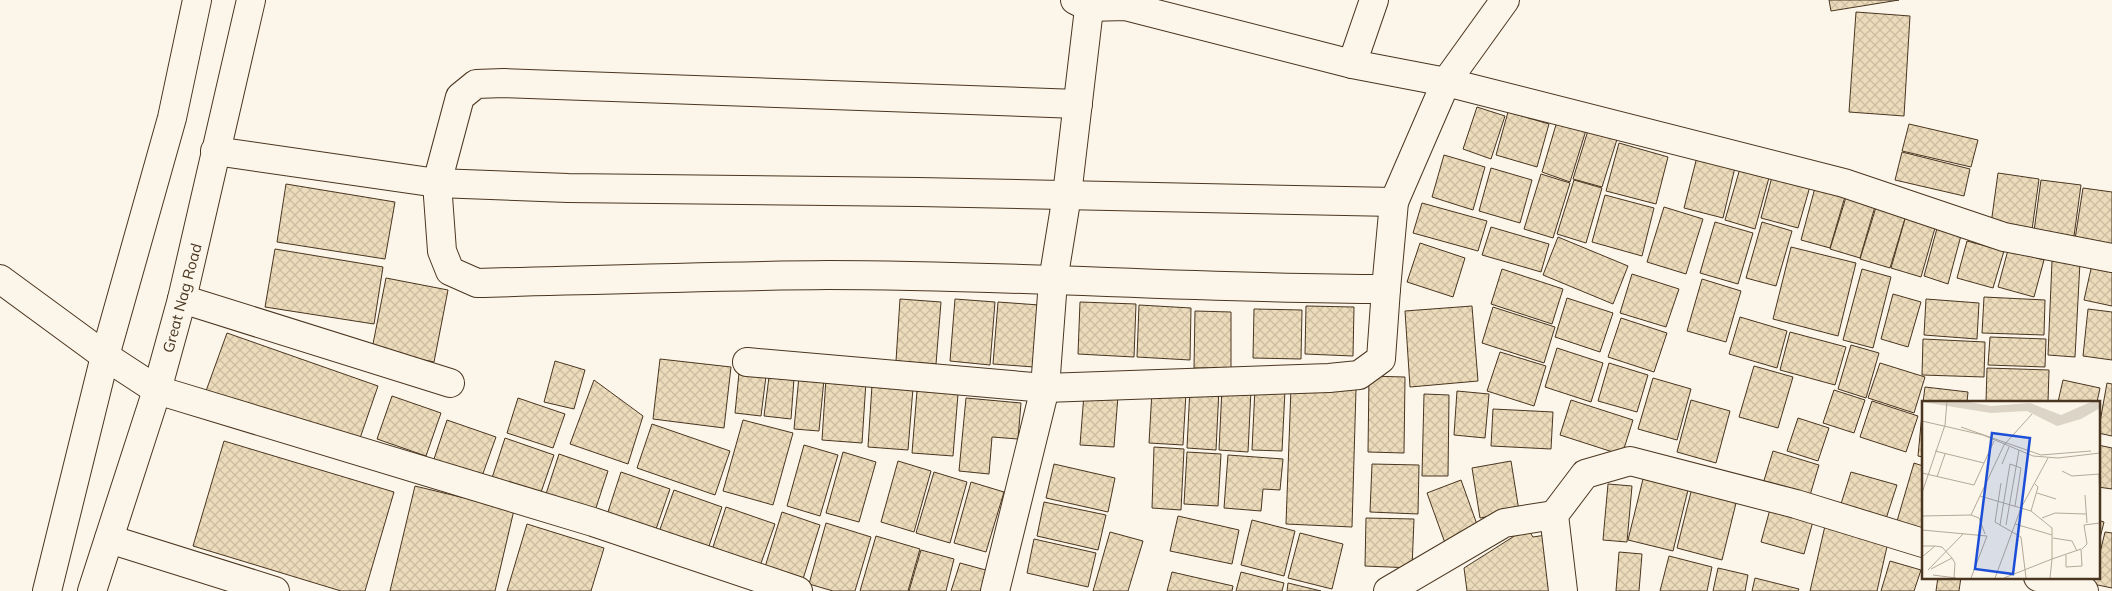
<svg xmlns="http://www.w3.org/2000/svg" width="2112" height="591" font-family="Mulish,sans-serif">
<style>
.building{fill:url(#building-cross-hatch);stroke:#4a3520}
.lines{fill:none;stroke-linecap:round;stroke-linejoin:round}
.minor-casing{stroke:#4a3520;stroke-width:30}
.secondary-casing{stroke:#4a3520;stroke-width:30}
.minor{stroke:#fbf6e9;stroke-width:28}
.secondary{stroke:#fbf6e9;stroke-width:28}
.labels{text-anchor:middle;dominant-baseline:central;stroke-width:4;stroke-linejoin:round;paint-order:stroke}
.street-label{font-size:15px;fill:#4a3520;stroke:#fbf6e9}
.inset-road{fill:none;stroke:#b4a999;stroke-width:1}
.view{fill:#1d4ed8;fill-opacity:0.15;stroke:#1d4ed8;stroke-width:2.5}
.inset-edge{fill:none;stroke:#4a3520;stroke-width:2.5}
</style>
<defs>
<pattern id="building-cross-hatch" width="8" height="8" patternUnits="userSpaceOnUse" patternTransform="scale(1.25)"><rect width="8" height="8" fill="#ecdcbc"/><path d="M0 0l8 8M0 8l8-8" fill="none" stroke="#ccbda1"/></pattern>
</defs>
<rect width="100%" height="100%" fill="#fbf6e9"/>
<!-- building -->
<g class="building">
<polygon points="1829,0 1899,0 1831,11"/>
<polygon points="1856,12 1910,16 1904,116 1849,112"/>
<polygon points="1477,107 1505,116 1491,159 1463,149"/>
<polygon points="1508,112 1549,124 1537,167 1496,155"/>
<polygon points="1558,118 1587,127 1570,182 1542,172"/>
<polygon points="1590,124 1619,133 1602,187 1573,179"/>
<polygon points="1909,124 1978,140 1971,167 1902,151"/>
<polygon points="1619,143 1668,157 1656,204 1606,191"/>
<polygon points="1902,152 1970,169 1964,196 1895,180"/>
<polygon points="1698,153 1736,163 1723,218 1684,208"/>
<polygon points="1444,155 1485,167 1473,210 1432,197"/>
<polygon points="1741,165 1770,174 1755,229 1725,220"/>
<polygon points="1491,168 1532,180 1520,223 1479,211"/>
<polygon points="1773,173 1811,183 1798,228 1761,218"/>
<polygon points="1998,173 2039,179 2032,230 1991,224"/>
<polygon points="1541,174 1570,183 1553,238 1524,229"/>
<polygon points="1574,180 1602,188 1586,243 1557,234"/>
<polygon points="2041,180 2081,185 2074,236 2034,231"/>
<polygon points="286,184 395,202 385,259 277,242"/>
<polygon points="1816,184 1846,193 1830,248 1801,240"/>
<polygon points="2083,188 2112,192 2112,244 2075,239"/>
<polygon points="1847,194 1876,203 1860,258 1830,249"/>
<polygon points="1605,195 1654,208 1642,256 1592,242"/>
<polygon points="1422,203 1487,221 1478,251 1413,233"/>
<polygon points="1877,204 1907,212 1890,268 1860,259"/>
<polygon points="1664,207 1703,219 1686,274 1647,262"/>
<polygon points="1907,212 1937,221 1921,277 1891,268"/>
<polygon points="1939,221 1963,228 1948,284 1924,276"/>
<polygon points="1715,222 1753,233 1738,284 1700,273"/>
<polygon points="1762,222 1792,231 1776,286 1746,278"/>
<polygon points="1491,227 1549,244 1541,272 1482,255"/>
<polygon points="1558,237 1628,266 1613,304 1543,275"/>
<polygon points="1967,241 2004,251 1993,288 1957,278"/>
<polygon points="1420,243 1465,258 1453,297 1407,282"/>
<polygon points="1791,247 1856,263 1838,336 1773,319"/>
<polygon points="275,249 383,267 374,324 265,307"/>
<polygon points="2008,250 2044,260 2034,297 1998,287"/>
<polygon points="2093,260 2112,264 2112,306 2084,300"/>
<polygon points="2052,261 2080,262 2075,357 2048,355"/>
<polygon points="1502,269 1563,289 1552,324 1491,304"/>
<polygon points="1862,269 1891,277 1873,348 1843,340"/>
<polygon points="1632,274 1679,289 1666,327 1620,313"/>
<polygon points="386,278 448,290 434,362 372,349"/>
<polygon points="1702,279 1741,291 1726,342 1687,331"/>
<polygon points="1893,294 1921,302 1908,347 1881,339"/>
<polygon points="1984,297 2045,300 2044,335 1982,333"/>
<polygon points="1567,298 1613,313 1600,352 1555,337"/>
<polygon points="900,299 941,302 936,364 896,361"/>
<polygon points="955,299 995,302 990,365 950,361"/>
<polygon points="1926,299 1979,303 1977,339 1924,335"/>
<polygon points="998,302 1039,305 1034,367 993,364"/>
<polygon points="1080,302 1136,304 1134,357 1078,354"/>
<polygon points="1139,305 1191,308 1190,360 1137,357"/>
<polygon points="1306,306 1354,307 1353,356 1305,354"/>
<polygon points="1472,306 1478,381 1410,387 1405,311"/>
<polygon points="1493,307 1555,327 1544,363 1482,343"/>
<polygon points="1254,309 1302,310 1301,359 1253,358"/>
<polygon points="2088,309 2112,312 2112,360 2083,356"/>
<polygon points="1195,311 1231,312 1231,368 1194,368"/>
<polygon points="1740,317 1787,331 1777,368 1729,354"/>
<polygon points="1621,318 1667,333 1654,372 1608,357"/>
<polygon points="1790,332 1846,347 1835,385 1780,370"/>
<polygon points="227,333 378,386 358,444 206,391"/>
<polygon points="1990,337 2046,339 2045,367 1988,365"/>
<polygon points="1923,339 1985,342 1984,377 1922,375"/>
<polygon points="1851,345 1879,353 1866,398 1838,389"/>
<polygon points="1557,348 1603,363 1591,402 1545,387"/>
<polygon points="1500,352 1546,366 1534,406 1487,391"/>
<polygon points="660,359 731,367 724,428 653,419"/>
<polygon points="555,361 585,370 574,409 544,402"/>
<polygon points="1609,363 1648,375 1637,412 1598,401"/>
<polygon points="1880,363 1925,377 1914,413 1868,398"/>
<polygon points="1754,366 1793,377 1778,428 1739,417"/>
<polygon points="1987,368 2049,370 2048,402 1986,402"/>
<polygon points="739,373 766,376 761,416 735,413"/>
<polygon points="799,376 824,379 819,431 794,429"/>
<polygon points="1369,376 1405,377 1404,453 1368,452"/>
<polygon points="769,377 794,379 791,419 764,416"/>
<polygon points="826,378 866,381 862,443 822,440"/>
<polygon points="1653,378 1691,389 1677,440 1638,429"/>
<polygon points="594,380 643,416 628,464 570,444"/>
<polygon points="2063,380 2100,388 2097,402 2058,402"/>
<polygon points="2107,383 2112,384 2112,436 2098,433"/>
<polygon points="872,385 913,388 908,450 868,447"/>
<polygon points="1190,387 1219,389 1216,450 1187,448"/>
<polygon points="1291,387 1356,389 1352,527 1286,524"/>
<polygon points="1925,387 1968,392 1967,402 1923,402"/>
<polygon points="1222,388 1251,390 1248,452 1219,450"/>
<polygon points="1255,388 1285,390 1282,451 1252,450"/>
<polygon points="1834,390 1865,400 1854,433 1823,423"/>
<polygon points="917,391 958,394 953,456 912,453"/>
<polygon points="1152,391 1186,393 1183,445 1149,443"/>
<polygon points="1457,391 1489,394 1485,438 1454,435"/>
<polygon points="1084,394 1118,396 1114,447 1080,445"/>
<polygon points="1424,394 1449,395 1448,476 1422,476"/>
<polygon points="392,396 441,413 426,456 377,439"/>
<polygon points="518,398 565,414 553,448 507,433"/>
<polygon points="966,398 1021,403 1018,439 992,437 989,474 959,471"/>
<polygon points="1571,400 1633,420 1622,455 1560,435"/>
<polygon points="1691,400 1730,411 1716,463 1677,452"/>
<polygon points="1872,401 1918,416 1906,452 1860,437"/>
<polygon points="1923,403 1923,457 1918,456"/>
<polygon points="1493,409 1553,412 1551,449 1491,446"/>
<polygon points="1798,418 1829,428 1818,461 1787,451"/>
<polygon points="447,420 496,437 481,479 433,462"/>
<polygon points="743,420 793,433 773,505 723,491"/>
<polygon points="652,424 730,451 715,495 637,468"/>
<polygon points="505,438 554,455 539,498 491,481"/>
<polygon points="224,441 394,492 365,591 341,591 193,546"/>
<polygon points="804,445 838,455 820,516 787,506"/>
<polygon points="2098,445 2112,448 2112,489 2098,487"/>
<polygon points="1154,447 1184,449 1181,510 1152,508"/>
<polygon points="1773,451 1819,465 1808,502 1762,487"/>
<polygon points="843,452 876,462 859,522 826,513"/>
<polygon points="1187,452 1221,454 1218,506 1184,504"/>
<polygon points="559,454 608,471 594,514 545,497"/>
<polygon points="1228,455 1283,459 1280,490 1263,489 1261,511 1224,508"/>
<polygon points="898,461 931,471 914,532 881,522"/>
<polygon points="1511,461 1519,511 1480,518 1472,468"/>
<polygon points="1914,463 1923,466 1923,537 1895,528"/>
<polygon points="1054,464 1115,478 1108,512 1046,498"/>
<polygon points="1372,464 1419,465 1418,514 1370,512"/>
<polygon points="621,472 670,489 655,532 607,515"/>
<polygon points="934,472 967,482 950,543 916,533"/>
<polygon points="1851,472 1897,485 1885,522 1840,507"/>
<polygon points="1643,479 1688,490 1673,551 1628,540"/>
<polygon points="1461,480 1479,530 1445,543 1427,493"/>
<polygon points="971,482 1004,492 986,552 954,543"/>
<polygon points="1608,484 1632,486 1627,542 1603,540"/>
<polygon points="415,486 514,510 495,591 390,591"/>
<polygon points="1692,488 1737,499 1722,560 1677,548"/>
<polygon points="674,490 722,507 708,549 659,532"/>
<polygon points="1044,502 1106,515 1098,550 1037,536"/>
<polygon points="1772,502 1815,514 1804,554 1761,542"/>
<polygon points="726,507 775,524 760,566 712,550"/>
<polygon points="782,512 820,525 803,579 765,567"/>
<polygon points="1178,516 1239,530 1232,564 1170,551"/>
<polygon points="1366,518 1414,519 1412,568 1365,566"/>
<polygon points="1252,520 1295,531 1284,576 1241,565"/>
<polygon points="2098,520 2104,522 2098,546"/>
<polygon points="826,523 871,537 855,591 833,591 809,584"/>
<polygon points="527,524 604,548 591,591 507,591"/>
<polygon points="1825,526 1888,542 1877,591 1810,591"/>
<polygon points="1527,528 1533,537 1546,535 1554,591 1467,591 1464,568"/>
<polygon points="1110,532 1143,541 1128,591 1093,591"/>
<polygon points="2105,532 2112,533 2112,588 2093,584 2095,577 2098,577 2098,561"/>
<polygon points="1300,533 1343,544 1332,589 1288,578"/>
<polygon points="876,536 920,549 908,591 860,591"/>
<polygon points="1034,539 1096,553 1088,587 1027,573"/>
<polygon points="921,550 954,559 946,591 909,591"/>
<polygon points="1619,552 1642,554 1639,591 1616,591"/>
<polygon points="1669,556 1712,567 1707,591 1660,591"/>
<polygon points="1890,561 1921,570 1914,591 1881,591"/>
<polygon points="960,563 993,572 987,591 951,591"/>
<polygon points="1718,568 1748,575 1745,591 1713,591"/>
<polygon points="1172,572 1233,586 1232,591 1167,591"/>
<polygon points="1241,572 1284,583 1282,591 1236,591"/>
<polygon points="1938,577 1961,577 1959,591 1936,591"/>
<polygon points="1755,578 1799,589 1798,591 1752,591"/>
<polygon points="1288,583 1321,591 1287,591"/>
</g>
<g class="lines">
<defs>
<g id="minor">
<polyline points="1075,0 1089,7 1125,6 1352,64 1446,82 1844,183 2004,237 2112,258"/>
<polyline points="1352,64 1374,0"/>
<path d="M1078,104L504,83L476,84L460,97L437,183L442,251L450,271L477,283C594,280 711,276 828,275C1014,275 1200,289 1386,289L1394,202L1446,82L1505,0"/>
<polyline points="215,151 437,183 568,188 918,192 1394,202"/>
<polyline points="0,279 105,356 157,390 593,522 798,591"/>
<polyline points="182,299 450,383"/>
<polyline points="747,362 1045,388 1329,378 1359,375 1381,359 1386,289"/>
<polyline points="109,539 275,591"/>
<polyline points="2038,577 2084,591"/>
<polyline points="995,591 1045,388 1053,281 1067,195 1090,0"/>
<polyline points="1388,591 1504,523 1554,515"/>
<polyline points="1563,591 1554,515 1585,474 1630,461 1796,504 1923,543"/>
</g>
<g id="secondary">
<polyline points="47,591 105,356 172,118 197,0"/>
<polyline points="92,591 157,390 182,299 251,0"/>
</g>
</defs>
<!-- minor casing -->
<use href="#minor" class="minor-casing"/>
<!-- secondary casing -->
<use href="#secondary" class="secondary-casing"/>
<!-- minor -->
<use href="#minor" class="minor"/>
<!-- secondary -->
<use href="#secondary" class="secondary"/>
</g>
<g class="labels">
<!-- street labels -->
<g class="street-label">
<text transform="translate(182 298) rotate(-75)">Great Nag Road</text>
</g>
</g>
<!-- overview -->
<g transform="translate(1922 401)">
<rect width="178" height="178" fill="#fbf6e9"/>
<path d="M42,0L69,5L108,2L139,14L171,0H177L178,7L159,18L135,25L105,10L69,12L0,1Z" fill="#dcd4c6"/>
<path class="inset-road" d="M0,20L61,34L111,55L136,57L178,52M39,26L119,54L169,50M13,50L62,62M80,63L87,46M140,70L150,75L178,73M0,72L52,84L72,40M177,73L178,101M15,76L23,53M0,92L23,24L25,0M115,92L134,98M163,94L165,122M58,95L109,110L130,127V158L82,177M93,105L99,67L88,63L78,124L99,136L104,177M109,110L116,86L113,83M49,114L57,117L63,133M0,115L49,114L82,44L110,13M120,117L133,112L164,113M93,123L130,134M78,124L73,121L79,82M84,124L97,49M0,129L65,135L49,177M131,137L150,140L155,150M0,145H13L0,156M160,148L165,143L162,124L178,122M30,157L33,162L32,177M9,168L30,157L20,146L13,145M6,169L41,133M11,174L34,177M73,177L99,107L126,57M128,177L130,158L159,148L160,165L144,166V154"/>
<path class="view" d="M70,32L108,37L91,173L53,168Z"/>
<rect width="178" height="178" class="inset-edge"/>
</g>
</svg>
